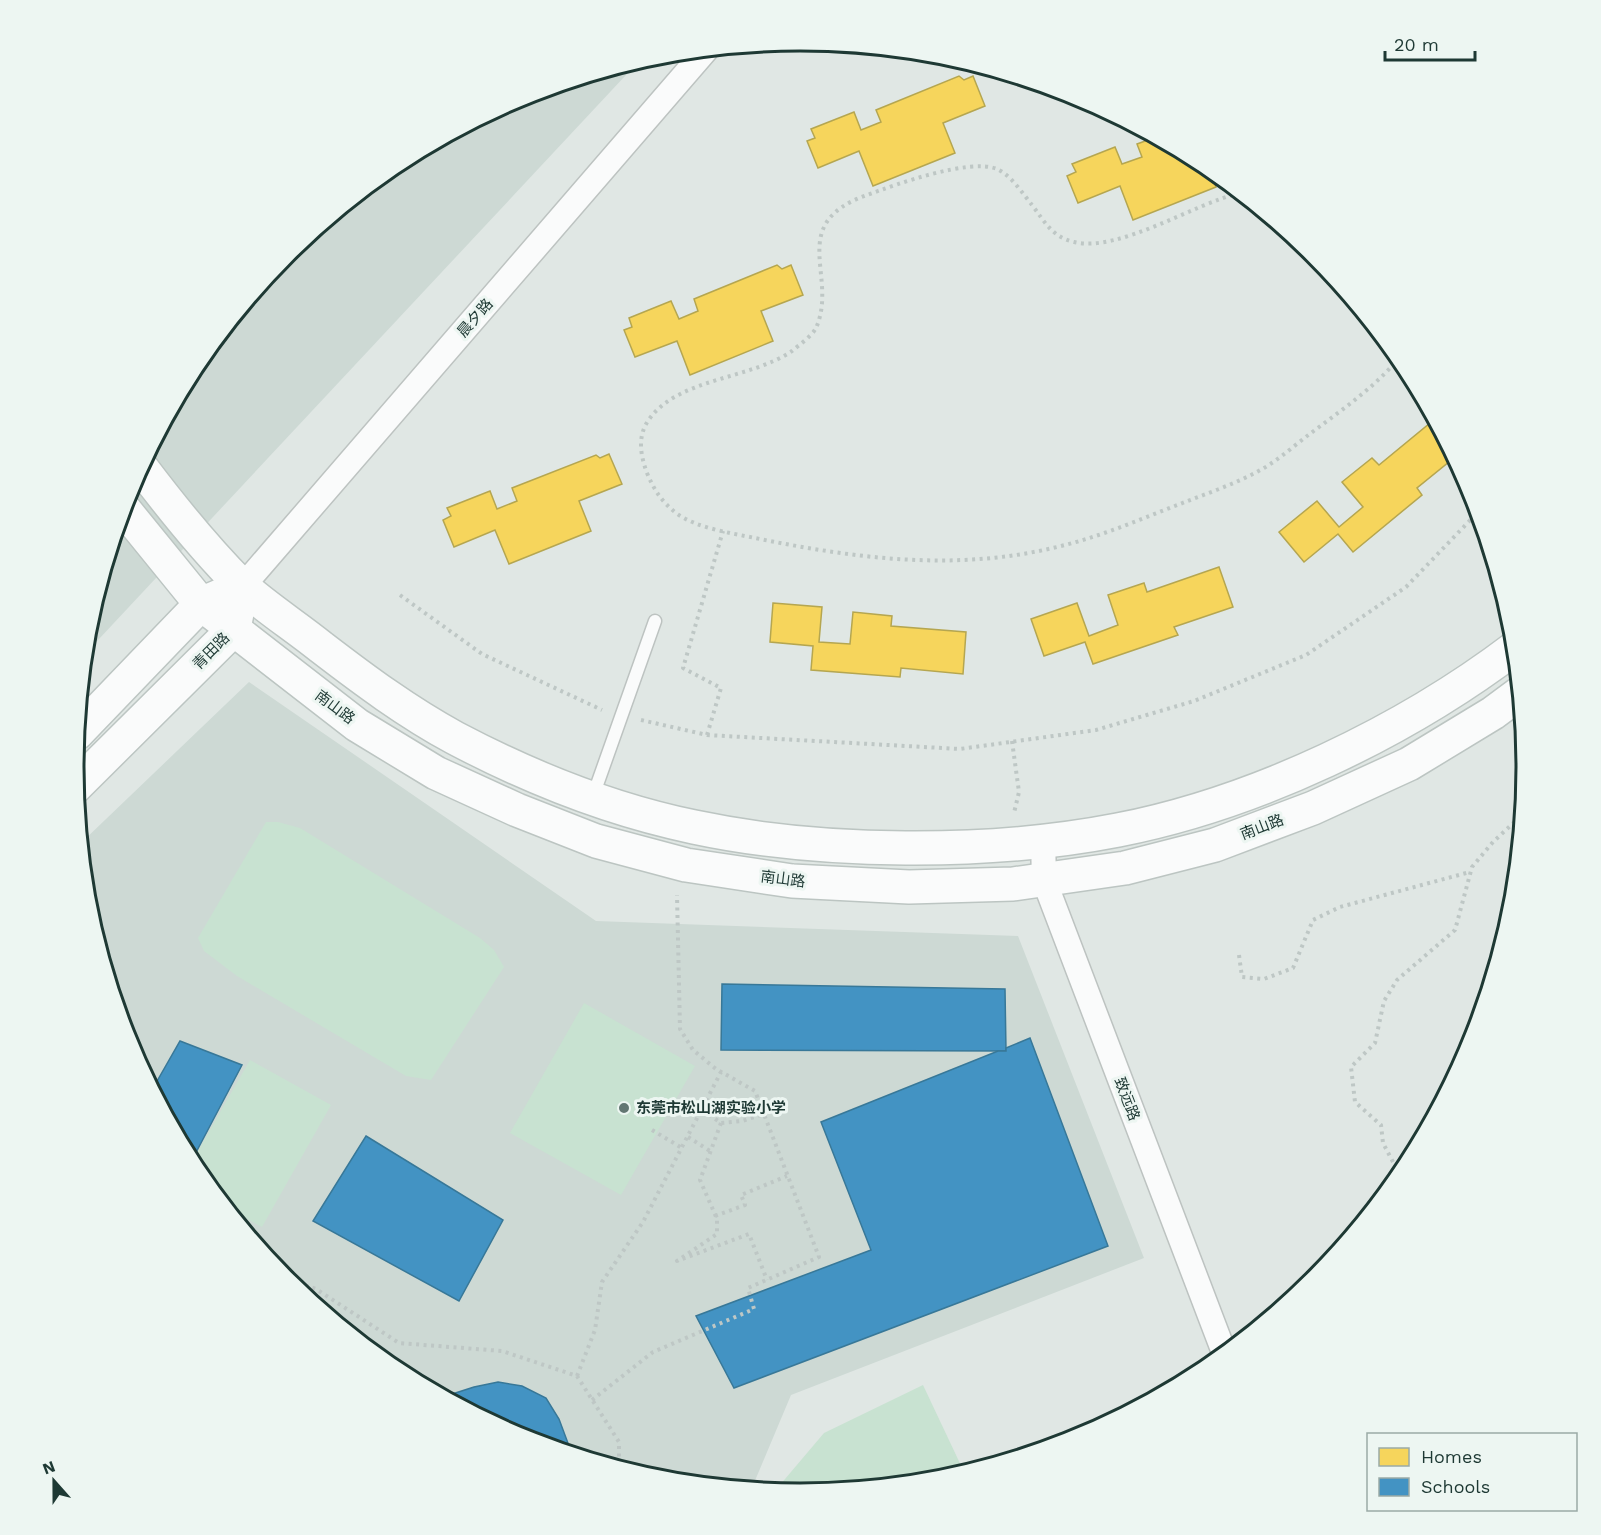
<svg xmlns="http://www.w3.org/2000/svg" width="1601" height="1535" font-family="'Work Sans','Noto Sans SC',sans-serif">
<style>
.built{fill:#cdd9d4}
.green{fill:#c8e2d1}
.homes{fill:#f6d55c;stroke:#b5a650;stroke-width:1.5}
.schools{fill:#4393c3;stroke:#387898;stroke-width:1.5}
.lines{fill:none;stroke-linecap:round;stroke-linejoin:round}
.lane-casing{stroke:#bdc3c1;stroke-width:15}
.street-casing{stroke:#bdc3c1;stroke-width:27}
.secondary-casing{stroke:#bcc5c2;stroke-width:36}
.path{stroke:#bec7c5;stroke-width:4;stroke-dasharray:3 4.5;stroke-linecap:butt}
.lane{stroke:#fafbfb;stroke-width:12}
.street{stroke:#fafbfb;stroke-width:24}
.secondary{stroke:#fafbfb;stroke-width:33}
.poi-dot{fill:#627672;stroke:#edf6f2;stroke-width:2}
.labels{text-anchor:middle;dominant-baseline:central;stroke-width:6;stroke-linejoin:round;paint-order:stroke}
.street-label{font-size:15px;fill:#1e3934;stroke:#edf6f2}
.poi-label{font-size:15px;font-weight:bold;fill:#1e3934;stroke:#edf6f2;text-anchor:start}
.rim{fill:none;stroke:#1e3934;stroke-width:3}
</style>
<rect width="100%" height="100%" fill="#e0e7e4"/>
<!-- built -->
<g class="built">
<polygon points="640,60 85,654 88,625 129,489 196,363 287,253 397,163 523,96"/>
<polygon points="249,682 596,921 1018,936 1144,1258 791,1395 751,1490 658,1480 522,1439 396,1372 286,1281 196,1171 129,1045 87,909 81,843"/>
</g>
<!-- green -->
<g class="green">
<polygon points="266,822 278,822 300,828 480,938 494,950 504,967 431,1080 406,1076 237,976 204,951 198,938"/>
<polygon points="584,1003 695,1066 621,1195 510,1133"/>
<polygon points="250,1060 331,1105 262,1227 225,1207 191,1163"/>
<polygon points="923,1385 965,1474 942,1481 801,1494 774,1492 824,1433"/>
</g>
<!-- homes -->
<g class="homes">
<polygon points="959,76 964,80 973,76 985,106 943,123 955,153 873,186 859,151 818,168 807,141 815,138 811,129 854,112 861,130 881,122 876,110"/>
<polygon points="1156,137 1207,165 1216,187 1133,220 1120,186 1078,203 1067,176 1076,172 1072,164 1115,147 1122,164 1142,157 1137,144"/>
<polygon points="777,265 782,269 791,265 803,295 761,311 773,341 690,375 677,341 635,357 624,330 632,327 629,318 671,301 679,319 698,311 694,299"/>
<polygon points="1435,419 1455,457 1417,488 1422,495 1353,552 1338,534 1304,562 1279,532 1317,501 1339,527 1363,507 1342,482 1372,458 1379,465"/>
<polygon points="609,454 622,484 579,501 591,531 509,564 495,530 454,547 443,520 451,516 447,508 490,491 497,509 517,501 512,488 596,455 600,458"/>
<polygon points="1219,567 1233,607 1174,627 1178,635 1093,664 1085,642 1044,656 1031,619 1077,603 1089,636 1118,625 1108,595 1144,583 1147,592"/>
<polygon points="773,603 822,607 819,642 850,644 853,612 892,616 891,626 966,632 963,674 901,668 900,677 811,670 813,646 770,642"/>
</g>
<!-- schools -->
<g class="schools">
<polygon points="722,984 1005,989 1006,1051 721,1050"/>
<polygon points="1030,1038 1108,1246 734,1388 696,1316 871,1250 821,1122 998,1051 1006,1051 1006,1048"/>
<polygon points="180,1041 242,1065 191,1162 152,1090"/>
<polygon points="366,1136 503,1220 459,1301 313,1221"/>
<polygon points="498,1382 522,1386 546,1398 559,1419 572,1454 522,1439 443,1397 474,1387"/>
</g>
<g class="lines">
<defs>
<polyline id="lane" points="593,796 655,621"/>
<g id="street">
<polyline points="243,586 706,50"/>
<polyline points="1043,840 1044,880 1225,1355"/>
</g>
<g id="secondary">
<path d="M141,467C172,508 205,549 241,585C265,607 295,626 321,647C364,680 407,712 455,738C529,777 612,810 694,827C821,854 990,855 1118,830C1256,803 1404,732 1516,647"/>
<polyline points="123,508 201,604 357,725 436,773 517,810 596,841 686,865 792,881 909,887 1013,884 1125,868 1215,845 1313,808 1409,764 1493,713 1520,693"/>
<polyline points="77,733 201,604 222,595"/>
<polyline points="75,787 234,629 238,608"/>
</g>
</defs>
<!-- lane casing -->
<use href="#lane" class="lane-casing"/>
<!-- street casing -->
<use href="#street" class="street-casing"/>
<!-- secondary casing -->
<use href="#secondary" class="secondary-casing"/>
<!-- path -->
<g class="path">
<path d="M1240,193C1195,203 1119,253 1074,242C1052,237 1045,222 1032,205C1023,194 1011,175 997,169C969,158 897,184 867,195C785,224 839,276 816,328C812,336 799,345 792,351C751,379 680,378 650,418C637,435 640,454 647,473C654,490 662,502 676,513C696,528 731,533 755,538C858,559 958,572 1061,546C1102,536 1141,519 1180,504C1208,493 1238,483 1264,468C1281,458 1296,444 1311,433C1343,409 1374,388 1400,357"/>
<polyline points="400,595 482,654 602,710"/>
<polyline points="641,720 707,735 960,749 1096,730 1194,701 1306,655 1406,587 1479,511"/>
<polyline points="707,735 721,688 683,668 723,531"/>
<polyline points="1012,741 1019,792 1014,813"/>
<polyline points="1239,955 1242,977 1264,979 1293,968 1313,920 1340,907 1470,872"/>
<polyline points="703,1110 721,1123 742,1121 764,1114"/>
<polyline points="721,1123 700,1180 717,1219 717,1234 677,1261 749,1234 767,1280"/>
<polyline points="652,1130 682,1148"/>
<polyline points="688,1137 710,1151"/>
<polyline points="1393,1162 1383,1143 1381,1125 1355,1102 1351,1067 1375,1043 1384,1001 1397,980 1455,930 1472,867 1493,842 1523,814"/>
<polyline points="715,1216 745,1205 741,1195 787,1176"/>
<polyline points="284,1278 316,1289 399,1343 502,1351 577,1376 619,1442 619,1468"/>
<polyline points="577,1376 595,1330 602,1282 643,1222 721,1072"/>
<polyline points="592,1400 653,1352 754,1309 748,1288 819,1257 755,1091 716,1069 693,1050 680,1029 677,895"/>
</g>
<!-- lane -->
<use href="#lane" class="lane"/>
<!-- street -->
<use href="#street" class="street"/>
<!-- secondary -->
<use href="#secondary" class="secondary"/>
</g>
<!-- markers -->
<circle class="poi-dot" cx="624" cy="1108" r="6"/>
<g class="labels">
<!-- street labels -->
<g class="street-label">
<text transform="translate(475 318) rotate(-49)">晨夕路</text>
<text transform="translate(211 651) rotate(-45)">青田路</text>
<text transform="translate(335 707) rotate(37)">南山路</text>
<text transform="translate(1262 827) rotate(-21)">南山路</text>
<text transform="translate(783 879) rotate(7)">南山路</text>
<text transform="translate(1127 1099) rotate(69)">致远路</text>
</g>
<!-- poi labels -->
<g class="poi-label">
<text x="636" y="1108">东莞市松山湖实验小学</text>
</g>
</g>
<!-- crop -->
<path d="M0 0H1601V1535H0ZM84 767a716 716 0 1 1 1432 0a716 716 0 1 1-1432 0Z" fill="#edf6f2" fill-rule="evenodd"/>
<path class="rim" d="M84 767a716 716 0 1 1 1432 0a716 716 0 1 1-1432 0Z"/>
<!-- legend -->
<rect x="1367" y="1433" width="210" height="78" fill="#edf6f2" stroke="#9aaaa6" stroke-width="1.5"/>
<rect x="1379" y="1448" width="30" height="18" fill="#f6d55c" stroke="#9aaaa6" stroke-width="1.5"/>
<text x="1421" y="1463" font-size="18" fill="#1e3934">Homes</text>
<rect x="1379" y="1478" width="30" height="18" fill="#4393c3" stroke="#9aaaa6" stroke-width="1.5"/>
<text x="1421" y="1493" font-size="18" fill="#1e3934">Schools</text>
<!-- north arrow -->
<g transform="translate(54 1481) rotate(339)" stroke="#edf6f2" stroke-width="4.5" paint-order="stroke">
<path d="M0-4.5L10 22L0 15L-10 22Z" fill="#1e3934"/>
<text y="-9" font-size="16" font-weight="bold" text-anchor="middle" fill="#1e3934">N</text>
</g>
<!-- scale -->
<path d="M1385 51v9h90v-9" fill="none" stroke="#1e3934" stroke-width="3"/>
<text x="1394" y="51" font-size="18" fill="#1e3934" stroke="#edf6f2" stroke-width="4.5" paint-order="stroke">20 m</text>
</svg>
